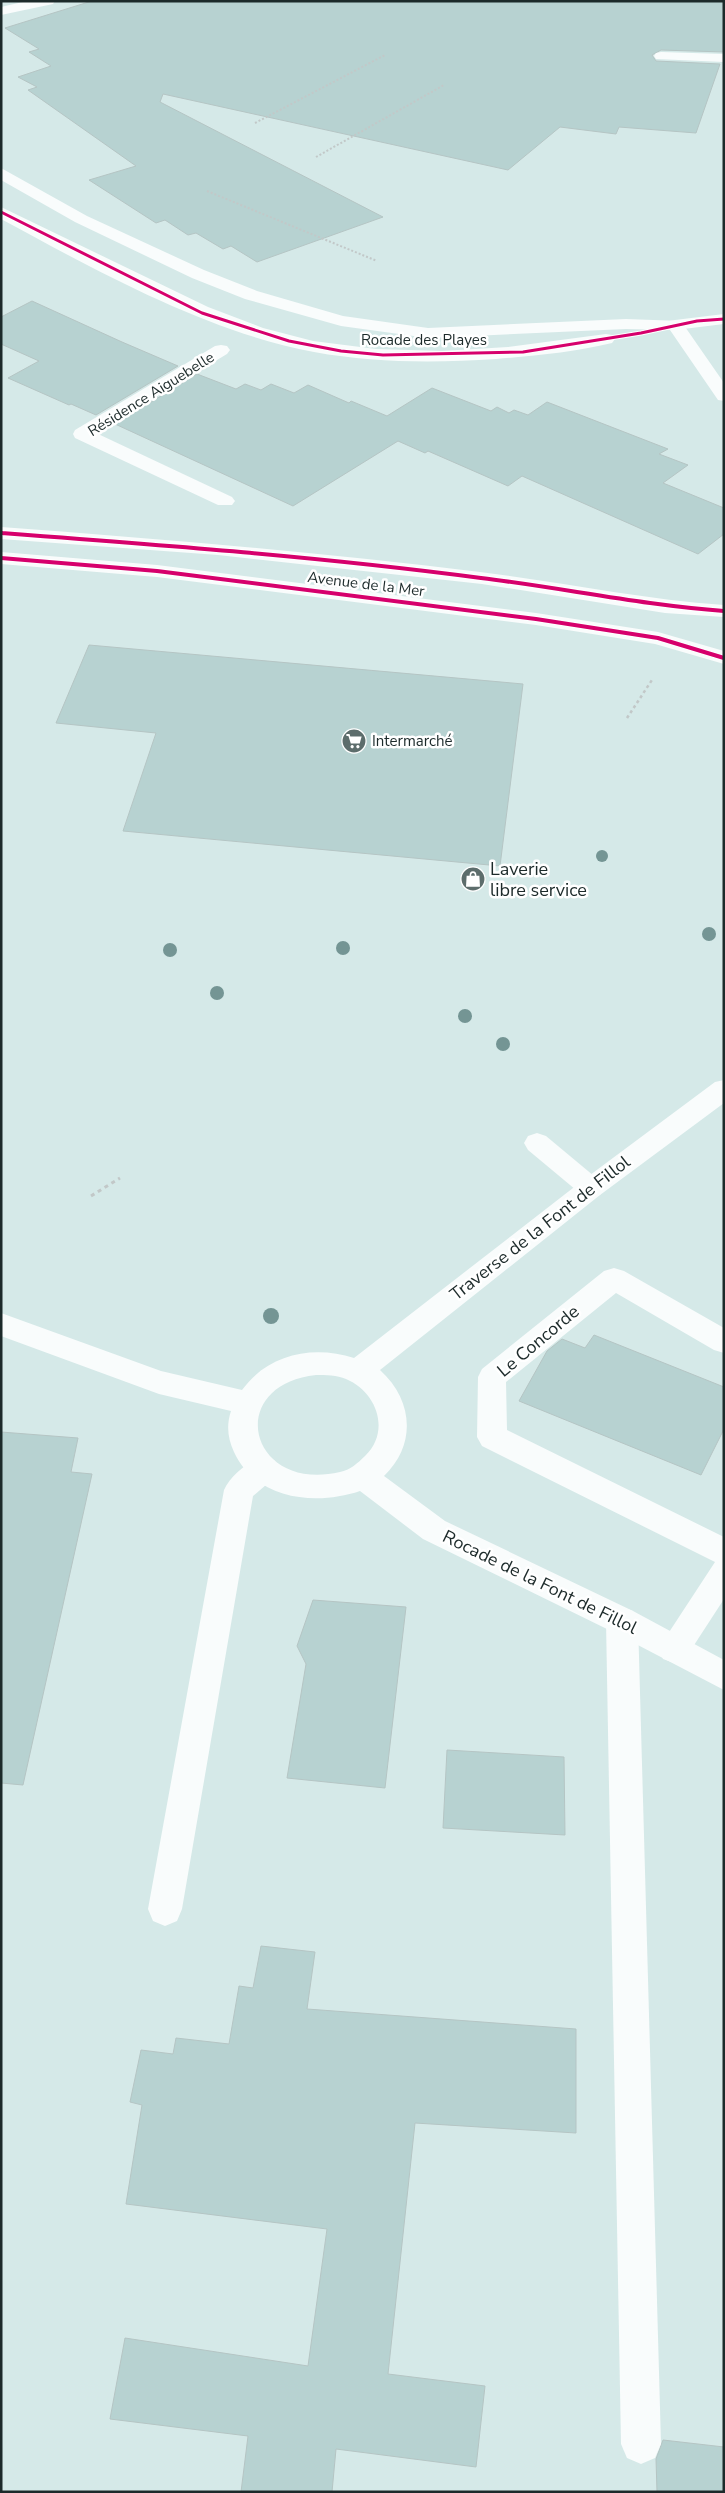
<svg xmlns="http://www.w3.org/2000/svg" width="725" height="2493" font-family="'Nunito Sans',sans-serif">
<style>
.building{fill:#b7d2d1;stroke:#b5c5c4}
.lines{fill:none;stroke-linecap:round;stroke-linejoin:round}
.path-far2{stroke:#c2c8c8;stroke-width:2;stroke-dasharray:2 2;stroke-linecap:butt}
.path-far1{stroke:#c2c8c8;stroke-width:2.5;stroke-dasharray:3 3;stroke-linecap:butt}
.path{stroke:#c2c8c8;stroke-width:3;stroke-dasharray:4 4;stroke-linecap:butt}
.service{fill:#f9fcfc;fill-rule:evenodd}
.minor{fill:#f9fcfc;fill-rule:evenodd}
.tertiary{fill:#f9fcfc;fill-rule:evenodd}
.primary{fill:#f9fcfc;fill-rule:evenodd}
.cycleway-far1-casing{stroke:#fff;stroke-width:5}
.cycleway-casing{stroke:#fff;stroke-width:6}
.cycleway-far1{stroke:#d6006c;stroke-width:3}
.cycleway{stroke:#d6006c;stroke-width:4}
.tree{fill:#749594}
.labels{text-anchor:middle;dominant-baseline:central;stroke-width:5;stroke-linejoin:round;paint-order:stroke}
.far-street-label{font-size:15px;fill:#1c2a2a;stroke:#fff}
.far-poi-label{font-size:15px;fill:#1c2a2a;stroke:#fff;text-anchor:start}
.poi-label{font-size:18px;fill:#1c2a2a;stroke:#fff;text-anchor:start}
.street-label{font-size:18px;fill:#1c2a2a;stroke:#fff}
</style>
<rect width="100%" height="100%" fill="#d5e9e8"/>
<!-- building -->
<g class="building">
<polygon points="92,1 724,1 724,52 661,50 652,55 656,61 720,64 696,133 619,127 616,134 560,127 508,170 163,94 160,102 383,217 257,262 231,246 223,249 196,233 188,235 165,220 156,223 89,180 136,166 28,90 37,87 18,77 51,66 29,52 39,49 5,28"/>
<polygon points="32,301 122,342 178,366 96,415 71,404 69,405 8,378 39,361 1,344 1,317"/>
<polygon points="197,374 236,389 245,384 261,390 271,384 294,393 308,385 349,403 351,401 387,416 432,388 491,411 497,407 509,413 514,410 528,415 547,402 668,449 659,454 688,465 663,483 724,508 724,534 698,554 522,476 508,486 428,451 425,453 398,441 293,506 115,424"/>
<polygon points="89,645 523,684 500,866 123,831 156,733 56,723"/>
<polygon points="594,1335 724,1387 724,1429 701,1475 519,1401 547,1351 562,1339 585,1348"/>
<polygon points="1,1432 78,1438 71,1472 92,1474 23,1785 1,1783"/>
<polygon points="313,1600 406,1607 385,1788 287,1778 306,1664 297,1646"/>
<polygon points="447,1750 564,1757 565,1835 443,1828"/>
<polygon points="261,1946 315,1952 307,2009 576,2029 576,2133 415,2123 388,2374 485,2386 476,2467 336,2449 332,2492 241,2492 248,2436 110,2419 125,2338 308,2366 327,2229 126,2204 142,2105 130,2102 141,2050 173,2054 176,2038 229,2044 239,1986 253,1988"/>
<polygon points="663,2440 724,2447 724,2492 657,2492 656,2459"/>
</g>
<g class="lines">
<!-- path-far2 -->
<g class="path-far2">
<polyline points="255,123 385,55"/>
<polyline points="316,157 444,85"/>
<polyline points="207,191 377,261"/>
</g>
<!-- path-far1 -->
<polyline class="path-far1" points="627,718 652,680"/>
<!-- path -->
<polyline class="path" points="91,1196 120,1178"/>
<!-- service -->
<g class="service">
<polygon points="221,345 227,346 230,350 227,354 96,433 232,497 235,501 232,505 218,505 75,438 73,434 75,430 215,346"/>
<polygon points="537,1133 546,1136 600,1181 604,1188 600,1195 591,1198 582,1195 528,1150 524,1143 528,1136"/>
<polygon points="614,1268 624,1271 724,1328 724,1353 714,1350 616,1293 506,1382 507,1430 724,1537 724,1599 685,1659 674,1663 663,1659 658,1649 715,1562 482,1446 477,1437 478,1377 482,1369 604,1271"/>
<path d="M263,1457L274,1460L278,1469L274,1478L253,1496L182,1909L177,1921L165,1926L153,1921L148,1909L224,1490C231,1475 247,1462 263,1457Z"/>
<polygon points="622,1607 633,1611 638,1621 661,2444 655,2458 641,2464 627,2458 621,2444 606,1621 611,1611"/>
</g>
<!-- minor -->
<g class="minor">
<polygon points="27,1 55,1 53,4 1,15 1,7"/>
<polygon points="661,52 724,54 724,62 656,59 654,56 656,53"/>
<polygon points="724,314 724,324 675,330 669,329 666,325 669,321 675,320"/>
</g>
<!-- tertiary -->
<g class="tertiary">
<polygon points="1,168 87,216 204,270 257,291 343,316 428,328 626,319 681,321 724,383 724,401 718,400 670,330 626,329 428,338 341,326 245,299 192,278 75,222 1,180"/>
<path d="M1,207L208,307L263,328L313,341L376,349L442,351L508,347L606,334L612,335L615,339L612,343C575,352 534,356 496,359C435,363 374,363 314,352C207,332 97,271 1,219Z"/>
<path d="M724,1080V1103L600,1195L380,1370C413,1400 417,1444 384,1476L445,1521L633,1611L724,1660V1690L611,1631L423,1539L360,1491C316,1506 256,1500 234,1452C228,1439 226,1426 231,1411L159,1394L1,1336V1313L161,1371L242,1390C268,1354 313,1345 354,1358L582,1181L715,1082ZM316,1375C326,1375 337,1375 346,1379C377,1392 391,1431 365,1456C358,1463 350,1470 340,1472C248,1493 224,1385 316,1375Z"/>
</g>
<!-- primary -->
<g class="primary">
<path d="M1,527C161,539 321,552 480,572C562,582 640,599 724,605V617L665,613L482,584L218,555L1,539Z"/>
<polygon points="1,552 157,565 536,613 658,632 724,651 724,664 655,644 536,625 157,577 1,564"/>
</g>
<defs>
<polyline id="cycleway-far1" points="1,212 202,313 289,341 341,351 383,355 523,352 641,333 697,321 724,319"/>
<g id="cycleway">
<path d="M1,533C161,545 322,557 481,578C563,588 642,605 724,611"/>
<polyline points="1,558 157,571 536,619 658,638 724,658"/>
</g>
</defs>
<!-- cycleway-far1 casing -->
<use href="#cycleway-far1" class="cycleway-far1-casing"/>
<!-- cycleway casing -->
<use href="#cycleway" class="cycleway-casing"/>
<!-- cycleway-far1 -->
<use href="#cycleway-far1" class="cycleway-far1"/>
<!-- cycleway -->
<use href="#cycleway" class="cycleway"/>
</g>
<!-- trees -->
<g class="tree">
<circle cx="602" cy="856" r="6"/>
<circle cx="709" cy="934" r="7"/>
<circle cx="343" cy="948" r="7"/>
<circle cx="170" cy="950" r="7"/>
<circle cx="217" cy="993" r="7"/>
<circle cx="465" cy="1016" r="7"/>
<circle cx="503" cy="1044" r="7"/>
<circle cx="271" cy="1316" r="8"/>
</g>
<!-- icons -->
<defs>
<symbol id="supermarket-disc" viewBox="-11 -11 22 22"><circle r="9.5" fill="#5d6d6c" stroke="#fff"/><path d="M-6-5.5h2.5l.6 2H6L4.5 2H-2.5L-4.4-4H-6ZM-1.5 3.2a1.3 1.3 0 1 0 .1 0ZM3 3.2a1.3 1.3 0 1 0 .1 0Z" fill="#fff"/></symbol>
<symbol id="shop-disc" viewBox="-11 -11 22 22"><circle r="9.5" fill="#5d6d6c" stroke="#fff"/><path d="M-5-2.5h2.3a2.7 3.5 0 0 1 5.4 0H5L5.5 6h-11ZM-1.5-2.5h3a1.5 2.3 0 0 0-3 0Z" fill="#fff"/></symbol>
</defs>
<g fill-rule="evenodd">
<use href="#supermarket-disc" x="340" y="727" width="28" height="28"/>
<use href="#shop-disc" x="459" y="865" width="28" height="28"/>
</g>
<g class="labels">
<!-- far-street labels -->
<g class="far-street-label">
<text x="424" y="340">Rocade des Playes</text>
<text transform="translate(151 394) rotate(-32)">Résidence Aiguebelle</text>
<text transform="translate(366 584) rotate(7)">Avenue de la Mer</text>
</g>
<!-- far-poi labels -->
<g class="far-poi-label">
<text x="372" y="741">Intermarché</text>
</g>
<!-- poi labels -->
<g class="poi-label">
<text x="490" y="869">Laverie<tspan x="490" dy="21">libre service</tspan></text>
</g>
<!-- street labels -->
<g class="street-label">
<text transform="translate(540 1228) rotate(-38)">Traverse de la Font de Fillol</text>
<text transform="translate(538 1341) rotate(-40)">Le Concorde</text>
<text transform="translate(540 1582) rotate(26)">Rocade de la Font de Fillol</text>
</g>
</g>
<!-- border -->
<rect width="725" height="2493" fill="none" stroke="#1c2a2a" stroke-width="5"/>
</svg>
